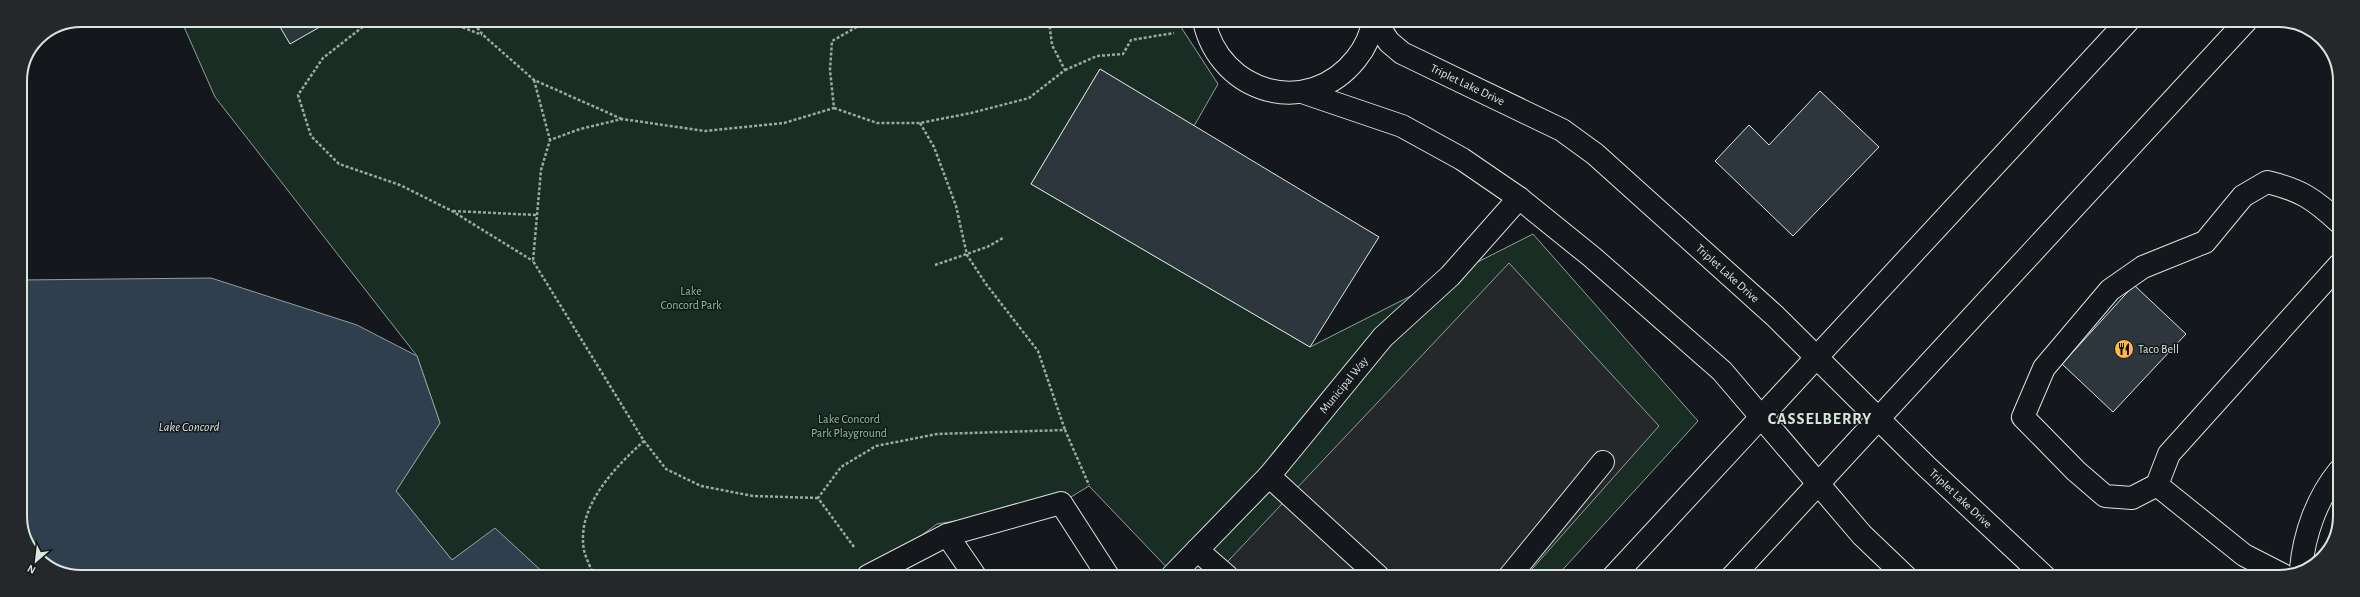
<svg xmlns="http://www.w3.org/2000/svg" width="2360" height="597" font-family="'Alegreya Sans',sans-serif">
<style>
.green{fill:#1a2d24;stroke:#939e99}
.parking{fill:#24282b;stroke:#939e99}
.water{fill:#2f3f4d;stroke:#939e99}
.building{fill:#2c363c;stroke:#d8e6dc}
.lines{fill:none;stroke-linecap:round;stroke-linejoin:round}
.minor-casing{stroke:#d8e6dc;stroke-width:24}
.major-casing{stroke:#d8e6dc;stroke-width:24}
.path{stroke:#9da8a2;stroke-width:2.5;stroke-dasharray:3 2;stroke-linecap:butt}
.minor{stroke:#14181c;stroke-width:22}
.major{stroke:#14181c;stroke-width:22}
.labels{text-anchor:middle;dominant-baseline:central;stroke-width:3;stroke-linejoin:round;paint-order:stroke}
.street-label{font-size:12px;fill:#d8e6dc;stroke:#14181c}
.park-label{font-size:12px;fill:#8ac095;stroke:#14181c}
.poi-label{font-size:12px;fill:#d8e6dc;stroke:#14181c;text-anchor:start}
.water-label{font-size:13px;font-style:italic;fill:#d8e6dc;stroke:#14181c}
.district-label{font-size:16px;font-weight:bold;letter-spacing:1px;fill:#d8e6dc;stroke:#14181c}
.rim{fill:none;stroke:#d8e6dc;stroke-width:2}
</style>
<rect width="100%" height="100%" fill="#14181c"/>
<!-- green -->
<polygon class="green" points="181,20 1081,21 1092,26 1107,24 1109,21 1177,21 1218,84 1194,126 1100,69 1031,184 1310,347 1533,234 1698,421 1556,577 1175,576 1089,486 1061,503 937,524 866,576 547,576 495,529 452,560 396,491 440,423 417,356 215,97"/>
<!-- parking -->
<polygon class="parking" points="1509,263 1659,426 1525,577 1214,576"/>
<!-- water -->
<polygon class="water" points="211,278 357,325 417,356 440,423 396,491 452,560 495,528 547,576 69,576 35,556 20,523 20,280"/>
<!-- building -->
<g class="building">
<polygon points="276,20 332,20 290,44"/>
<polygon points="1081,21 1094,21 1092,26"/>
<polygon points="1100,69 1379,237 1310,347 1031,184"/>
<polygon points="1820,91 1879,147 1793,236 1715,161 1749,125 1769,145"/>
<polygon points="2134,285 2186,334 2113,412 2062,364"/>
</g>
<g class="lines">
<defs>
<g id="minor">
<path d="M1204,21C1220,94 1308,119 1356,59C1364,49 1371,35 1373,21"/>
<path id="s1" d="M1375,21L1389,42L1402,53L1562,130L1595,154L1775,316L1926,466L2045,577"/>
<polyline points="1302,92 1402,126 1462,159 1519,198 1592,257 1722,371 1862,535 1906,577"/>
<polyline points="1269,476 1378,576"/>
<path d="M2157,485L2132,498L2105,496L2076,471L2023,417L2044,368L2110,290L2143,267L2205,242L2243,196L2267,182C2301,190 2314,199 2340,223"/>
<polyline points="1197,550 1227,576"/>
<path d="M2301,569C2304,534 2317,498 2339,471"/>
<polyline points="2283,575 2244,555 2157,485 2169,454 2339,265"/>
<polyline points="868,576 947,535"/>
<polyline points="975,576 947,535 1061,503 1108,576"/>
<path id="s2" d="M1172,576L1269,476L1383,337L1450,276L1519,198"/>
<polyline points="1509,577 1603,462"/>
</g>
<g id="major">
<polyline points="1613,577 2128,21"/>
<polyline points="1732,577 2246,21"/>
</g>
</defs>
<!-- minor casing -->
<use href="#minor" class="minor-casing"/>
<!-- major casing -->
<use href="#major" class="major-casing"/>
<!-- path -->
<g class="path">
<polyline points="376,20 369,22 323,58 298,95 311,136 339,164 400,185 452,211 533,261"/>
<polyline points="444,20 482,35"/>
<polyline points="471,20 483,35 534,80 622,119"/>
<polyline points="1065,70 1097,56 1123,54 1131,40 1174,33"/>
<polyline points="534,80 550,140"/>
<polyline points="834,108 877,123 920,123 971,113 1029,98 1065,70 1052,45 1049,21"/>
<polyline points="920,123 934,147 956,206 967,255 986,284 1038,351 1065,430"/>
<polyline points="453,211 536,215"/>
<polyline points="935,265 987,247 1003,238"/>
<polyline points="818,498 753,496 701,486 666,469 644,441 533,261 541,170 550,140 580,129 622,119 705,131 784,123 834,108 830,70 832,41 869,20"/>
<polyline points="854,547 818,498 841,467 876,446 937,434 1065,430 1089,485"/>
<path d="M594,576C591,568 586,559 584,550C576,507 615,467 644,441"/>
</g>
<!-- minor -->
<use href="#minor" class="minor"/>
<!-- major -->
<use href="#major" class="major"/>
</g>
<!-- icons -->
<defs>
<symbol id="restaurant-disc" viewBox="-11 -11 22 22"><circle r="9.5" fill="#ffb74d" stroke="#14181c"/><path d="M-5-6h1v4h1v-4h1v4h1v-4h1v5L-1.5 .5V6h-2V.5L-5-1ZM5-6V6H3V1.5H1.5Q1.5-4 5-6Z" fill="#111"/></symbol>
</defs>
<g fill-rule="evenodd">
<use href="#restaurant-disc" x="2113" y="338" width="22" height="22"/>
</g>
<g class="labels">
<!-- street labels -->
<g class="street-label">
<text stroke="none"><textPath href="#s1" startOffset="115">Triplet Lake Drive</textPath></text>
<text stroke="none"><textPath href="#s1" startOffset="439">Triplet Lake Drive</textPath></text>
<text stroke="none"><textPath href="#s2" startOffset="257">Municipal Way</textPath></text>
<text stroke="none"><textPath href="#s1" startOffset="763">Triplet Lake Drive</textPath></text>
</g>
<!-- park labels -->
<g class="park-label">
<text x="691" y="291">Lake<tspan x="691" dy="14">Concord Park</tspan></text>
<text x="849" y="419">Lake Concord<tspan x="849" dy="14">Park Playground</tspan></text>
</g>
<!-- poi labels -->
<g class="poi-label">
<text x="2138" y="349">Taco Bell</text>
</g>
<!-- water labels -->
<g class="water-label">
<text x="189" y="427">Lake Concord</text>
</g>
<!-- district labels -->
<g class="district-label">
<text x="1820" y="419">CASSELBERRY</text>
</g>
</g>
<!-- crop -->
<path d="M0 0H2360V597H0ZM81 27H2279A54 54 0 0 1 2333 81V516A54 54 0 0 1 2279 570H81A54 54 0 0 1 27 516V81A54 54 0 0 1 81 27Z" fill="#24282b" fill-rule="evenodd"/>
<path class="rim" d="M81 27H2279A54 54 0 0 1 2333 81V516A54 54 0 0 1 2279 570H81A54 54 0 0 1 27 516V81A54 54 0 0 1 81 27Z"/>
<!-- north arrow -->
<g transform="translate(36 561) rotate(208)" stroke="#14181c" stroke-width="3" paint-order="stroke">
<path d="M0-3L7 15L0 10L-7 15Z" fill="#d8e6dc"/>
<text y="-6" font-size="11" font-weight="bold" text-anchor="middle" fill="#d8e6dc">N</text>
</g>
</svg>
